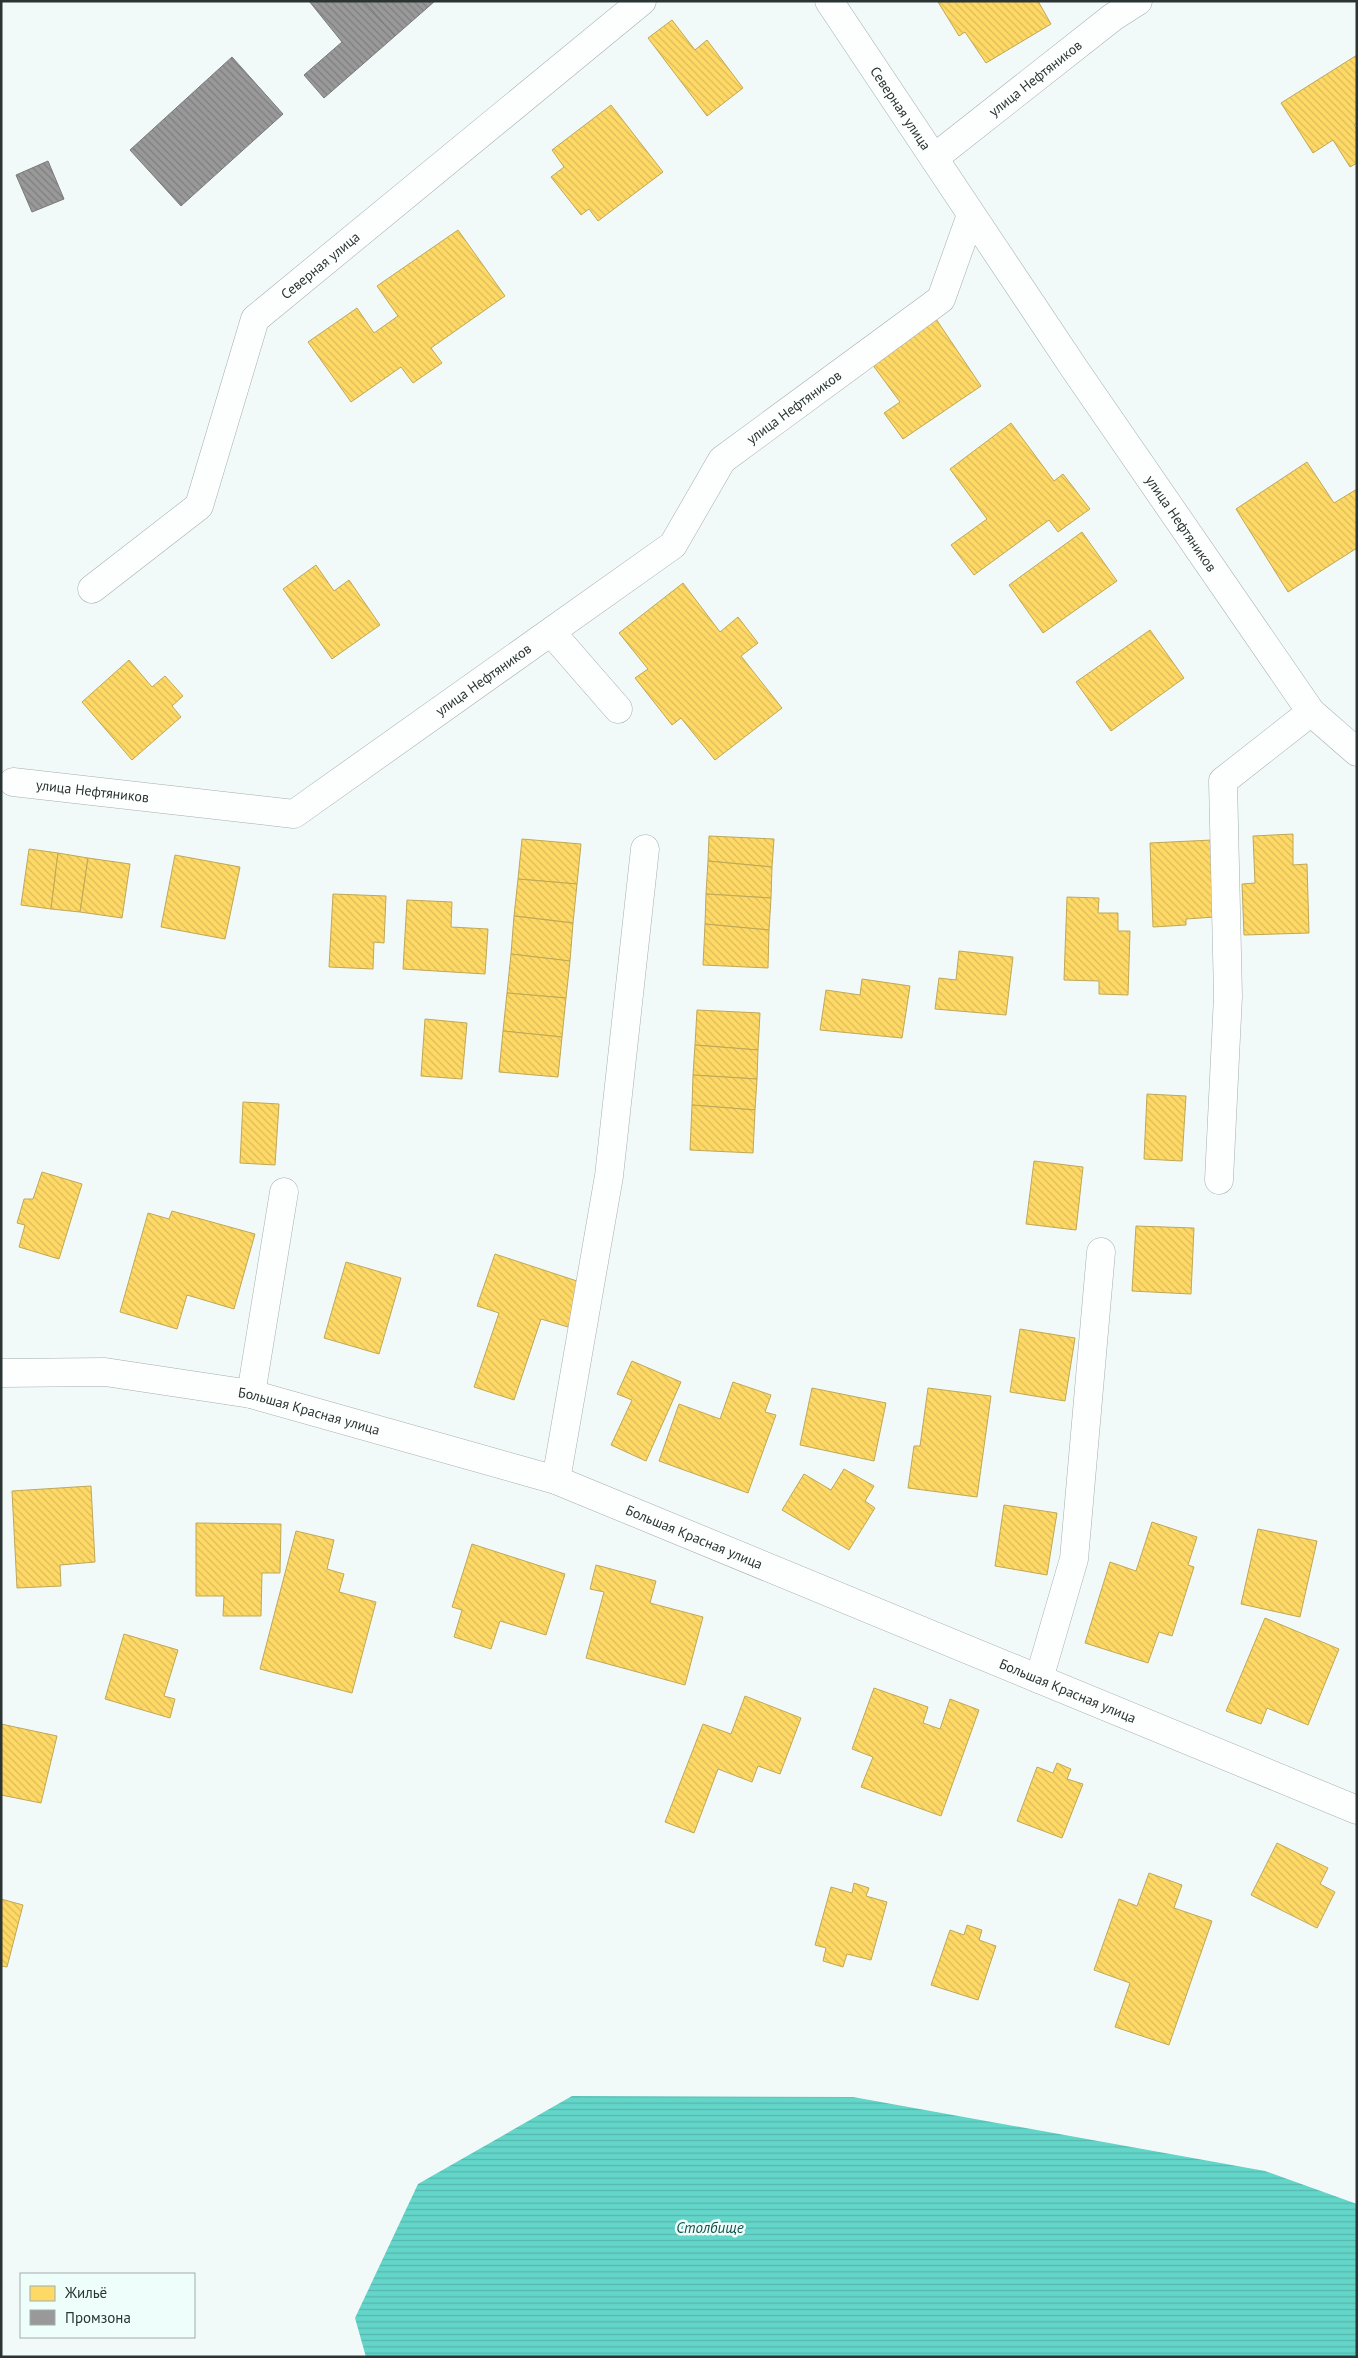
<svg xmlns="http://www.w3.org/2000/svg" width="1358" height="2358" font-family="'PT Sans',sans-serif">
<style>
.water{fill:url(#water-rules)}
.homes{fill:url(#homes-back-hatch);stroke:#bfa857}
.industry{fill:url(#industry-back-hatch);stroke:#787b7a}
.lines{fill:none;stroke-linecap:round;stroke-linejoin:round}
.minor-casing{stroke:#a6aead;stroke-width:29}
.minor{stroke:#fdfefe;stroke-width:28}
.labels{text-anchor:middle;dominant-baseline:central;stroke-width:5;stroke-linejoin:round;paint-order:stroke}
.street-label{font-size:14px;fill:#2a3533;stroke:#eefefb}
.water-label{font-size:15px;font-style:italic;fill:#15524b;stroke:#eefefb}
</style>
<defs>
<pattern id="water-rules" width="6" height="5" patternUnits="userSpaceOnUse" patternTransform="scale(1.25)"><rect width="6" height="5" fill="#63d5c9"/><path d="M0 2.5h6" fill="none" stroke="#56b7ad"/></pattern>
<pattern id="homes-back-hatch" width="6" height="6" patternUnits="userSpaceOnUse" patternTransform="scale(1.25)"><rect width="6" height="6" fill="#ffd966"/><path d="M-1 5l2 2M0 0l6 6M5-1l2 2" fill="none" stroke="#dbbb59"/></pattern>
<pattern id="industry-back-hatch" width="6" height="6" patternUnits="userSpaceOnUse" patternTransform="scale(1.25)"><rect width="6" height="6" fill="#999"/><path d="M-1 5l2 2M0 0l6 6M5-1l2 2" fill="none" stroke="#7d7e7d"/></pattern>
</defs>
<rect width="100%" height="100%" fill="#f2faf9"/>
<!-- water -->
<polygon class="water" points="572,2096 853,2097 1265,2171 1357,2204 1357,2357 366,2357 355,2318 418,2184"/>
<!-- homes -->
<g class="homes">
<polygon points="1038,1 1051,24 986,63 965,32 959,36 938,2"/>
<polygon points="672,20 695,50 707,40 743,88 707,116 648,38"/>
<polygon points="1357,55 1357,123 1354,125 1357,130 1357,163 1350,167 1333,140 1313,153 1281,103"/>
<polygon points="611,105 663,172 598,221 589,209 581,215 551,177 564,167 552,150"/>
<polygon points="458,230 505,296 431,348 442,363 413,383 401,367 351,402 308,342 357,308 374,333 398,316 377,286"/>
<polygon points="936,319 981,386 903,439 884,413 900,402 872,364"/>
<polygon points="1011,423 1054,481 1063,474 1090,509 1058,532 1049,520 974,575 951,545 987,519 950,469"/>
<polygon points="1307,462 1334,503 1357,489 1357,548 1288,592 1236,509"/>
<polygon points="1082,532 1117,581 1043,633 1009,585"/>
<polygon points="316,565 334,591 349,580 380,625 332,659 283,589"/>
<polygon points="683,583 720,632 738,617 758,643 741,656 782,708 715,760 681,718 672,725 635,678 648,669 619,633"/>
<polygon points="1150,630 1184,678 1111,731 1076,682"/>
<polygon points="129,660 152,687 165,676 183,696 172,706 181,717 132,760 82,702"/>
<polygon points="1293,834 1293,865 1307,864 1309,933 1244,935 1242,884 1255,883 1253,836"/>
<polygon points="709,836 774,839 772,867 708,861"/>
<polygon points="522,839 581,844 577,884 518,879"/>
<polygon points="1212,840 1215,917 1186,919 1186,925 1153,927 1150,843"/>
<polygon points="29,849 58,853 51,909 21,905"/>
<polygon points="58,853 88,858 80,912 51,909"/>
<polygon points="175,855 240,867 225,939 161,927"/>
<polygon points="88,858 130,864 122,918 80,912"/>
<polygon points="708,861 772,867 771,898 706,894"/>
<polygon points="518,879 577,884 573,923 514,916"/>
<polygon points="333,894 386,896 384,943 374,942 373,969 329,967"/>
<polygon points="706,894 771,898 769,930 705,924"/>
<polygon points="1067,897 1099,898 1098,913 1118,913 1118,931 1130,931 1128,995 1099,994 1099,981 1064,980"/>
<polygon points="407,900 452,902 451,927 488,929 485,974 403,969"/>
<polygon points="514,916 573,923 570,961 511,954"/>
<polygon points="705,924 769,930 768,968 703,965"/>
<polygon points="959,951 1013,957 1006,1015 935,1009 939,978 956,980"/>
<polygon points="511,954 570,961 566,998 507,993"/>
<polygon points="862,979 910,986 902,1038 820,1030 826,990 860,995"/>
<polygon points="507,993 566,998 562,1037 503,1031"/>
<polygon points="697,1010 760,1013 758,1050 695,1045"/>
<polygon points="425,1019 467,1023 462,1079 421,1076"/>
<polygon points="503,1031 562,1037 558,1077 499,1072"/>
<polygon points="695,1045 758,1050 757,1079 693,1075"/>
<polygon points="693,1075 757,1079 755,1110 692,1105"/>
<polygon points="1147,1094 1186,1096 1182,1161 1144,1159"/>
<polygon points="243,1102 279,1104 275,1165 240,1163"/>
<polygon points="692,1105 755,1110 753,1153 690,1150"/>
<polygon points="1034,1161 1083,1167 1076,1230 1026,1224"/>
<polygon points="42,1172 82,1184 59,1259 19,1247 25,1225 17,1223 24,1199 33,1199"/>
<polygon points="172,1211 255,1234 234,1309 187,1295 177,1329 120,1312 148,1213 169,1219"/>
<polygon points="1136,1226 1194,1228 1191,1294 1132,1291"/>
<polygon points="495,1254 583,1283 568,1327 541,1319 514,1400 474,1387 499,1313 477,1306"/>
<polygon points="346,1262 401,1278 379,1354 324,1338"/>
<polygon points="1020,1329 1075,1338 1065,1401 1010,1392"/>
<polygon points="632,1361 681,1382 646,1461 611,1445 632,1400 617,1394"/>
<polygon points="733,1382 771,1395 765,1412 776,1415 748,1493 659,1461 679,1404 720,1419"/>
<polygon points="812,1388 886,1403 874,1461 800,1445"/>
<polygon points="928,1388 991,1396 977,1497 908,1488 914,1446 920,1446"/>
<polygon points="844,1469 874,1486 865,1501 875,1508 849,1550 782,1510 804,1474 831,1490"/>
<polygon points="91,1486 95,1562 60,1565 61,1586 17,1588 12,1491"/>
<polygon points="1004,1505 1057,1513 1047,1575 995,1566"/>
<polygon points="1152,1522 1197,1537 1188,1565 1194,1567 1172,1636 1159,1632 1148,1663 1085,1643 1110,1562 1136,1571"/>
<polygon points="196,1523 281,1524 280,1573 262,1573 261,1616 223,1616 224,1596 196,1596"/>
<polygon points="1258,1529 1317,1541 1300,1617 1241,1604"/>
<polygon points="296,1531 334,1540 327,1569 344,1574 339,1592 376,1602 352,1693 260,1669"/>
<polygon points="472,1544 565,1574 546,1635 500,1621 491,1649 454,1637 462,1610 452,1607"/>
<polygon points="596,1565 656,1581 650,1603 703,1617 685,1685 586,1658 604,1592 590,1589"/>
<polygon points="1265,1618 1339,1649 1308,1725 1267,1708 1261,1724 1226,1711"/>
<polygon points="124,1634 178,1650 164,1696 175,1699 170,1718 105,1699"/>
<polygon points="874,1688 928,1707 923,1723 940,1729 950,1699 979,1710 941,1816 861,1787 873,1757 852,1749"/>
<polygon points="745,1696 801,1718 780,1774 758,1766 752,1782 718,1769 694,1833 665,1822 703,1724 731,1734"/>
<polygon points="1,1724 57,1736 41,1803 1,1795"/>
<polygon points="1057,1763 1071,1769 1067,1779 1083,1784 1062,1838 1017,1821 1037,1767 1053,1773"/>
<polygon points="1277,1843 1328,1868 1320,1884 1335,1892 1317,1928 1251,1895"/>
<polygon points="1149,1873 1182,1885 1174,1908 1212,1921 1169,2045 1115,2027 1130,1983 1094,1970 1119,1899 1137,1906"/>
<polygon points="854,1883 869,1888 866,1896 887,1902 871,1960 847,1954 843,1967 823,1961 826,1948 815,1945 831,1887 852,1893"/>
<polygon points="1,1899 23,1905 7,1967 1,1966"/>
<polygon points="967,1925 982,1930 979,1940 996,1946 978,2000 931,1985 950,1930 964,1935"/>
</g>
<!-- industry -->
<g class="industry">
<polygon points="309,1 364,1 395,36 324,98 304,75 342,42"/>
<polygon points="364,1 435,1 395,36"/>
<polygon points="232,57 283,114 181,206 130,150"/>
<polygon points="48,161 64,199 32,212 16,175"/>
</g>
<g class="lines">
<defs>
<g id="minor">
<path id="s1" d="M829,1L1076,371L1311,712L1357,752"/>
<path id="s2" d="M934,158L1113,17L1138,1"/>
<path id="s3" d="M92,589L199,506L255,319L642,1"/>
<polyline points="551,632 618,709"/>
<path id="s4" d="M13,782L294,814L673,545L722,460L941,299L971,215"/>
<polyline points="1219,1180 1228,996 1223,781 1311,712"/>
<path id="s5" d="M1,1373L105,1372L251,1394L556,1480L1357,1810"/>
<polyline points="251,1394 284,1192"/>
<polyline points="556,1480 609,1176 645,849"/>
<polyline points="1039,1679 1074,1559 1101,1252"/>
</g>
</defs>
<!-- minor casing -->
<use href="#minor" class="minor-casing"/>
<!-- minor -->
<use href="#minor" class="minor"/>
</g>
<g class="labels">
<!-- street labels -->
<g class="street-label">
<text stroke="none"><textPath href="#s2" startOffset="129">улица Нефтяников</textPath></text>
<text stroke="none"><textPath href="#s1" startOffset="129">Северная улица</textPath></text>
<text stroke="none"><textPath href="#s3" startOffset="415">Северная улица</textPath></text>
<text stroke="none"><textPath href="#s4" startOffset="935">улица Нефтяников</textPath></text>
<text stroke="none"><textPath href="#s1" startOffset="630">улица Нефтяников</textPath></text>
<text stroke="none"><textPath href="#s4" startOffset="515">улица Нефтяников</textPath></text>
<text stroke="none"><textPath href="#s4" startOffset="80">улица Нефтяников</textPath></text>
<text stroke="none"><textPath href="#s5" startOffset="312">Большая Красная улица</textPath></text>
<text stroke="none"><textPath href="#s5" startOffset="718">Большая Красная улица</textPath></text>
<text stroke="none"><textPath href="#s5" startOffset="1122">Большая Красная улица</textPath></text>
</g>
<!-- water labels -->
<g class="water-label">
<text x="710" y="2227">Столбище</text>
</g>
</g>
<!-- border -->
<rect width="1358" height="2358" fill="none" stroke="#2a3533" stroke-width="5"/>
<!-- legend -->
<rect x="20" y="2273" width="175" height="65" fill="#eefefb" stroke="#a0aeab"/>
<rect x="30" y="2286" width="25" height="15" fill="#ffd966" stroke="#a0aeab"/>
<text x="65" y="2298" font-size="15" fill="#2a3533">Жильё</text>
<rect x="30" y="2310" width="25" height="15" fill="#999999" stroke="#a0aeab"/>
<text x="65" y="2323" font-size="15" fill="#2a3533">Промзона</text>
</svg>
